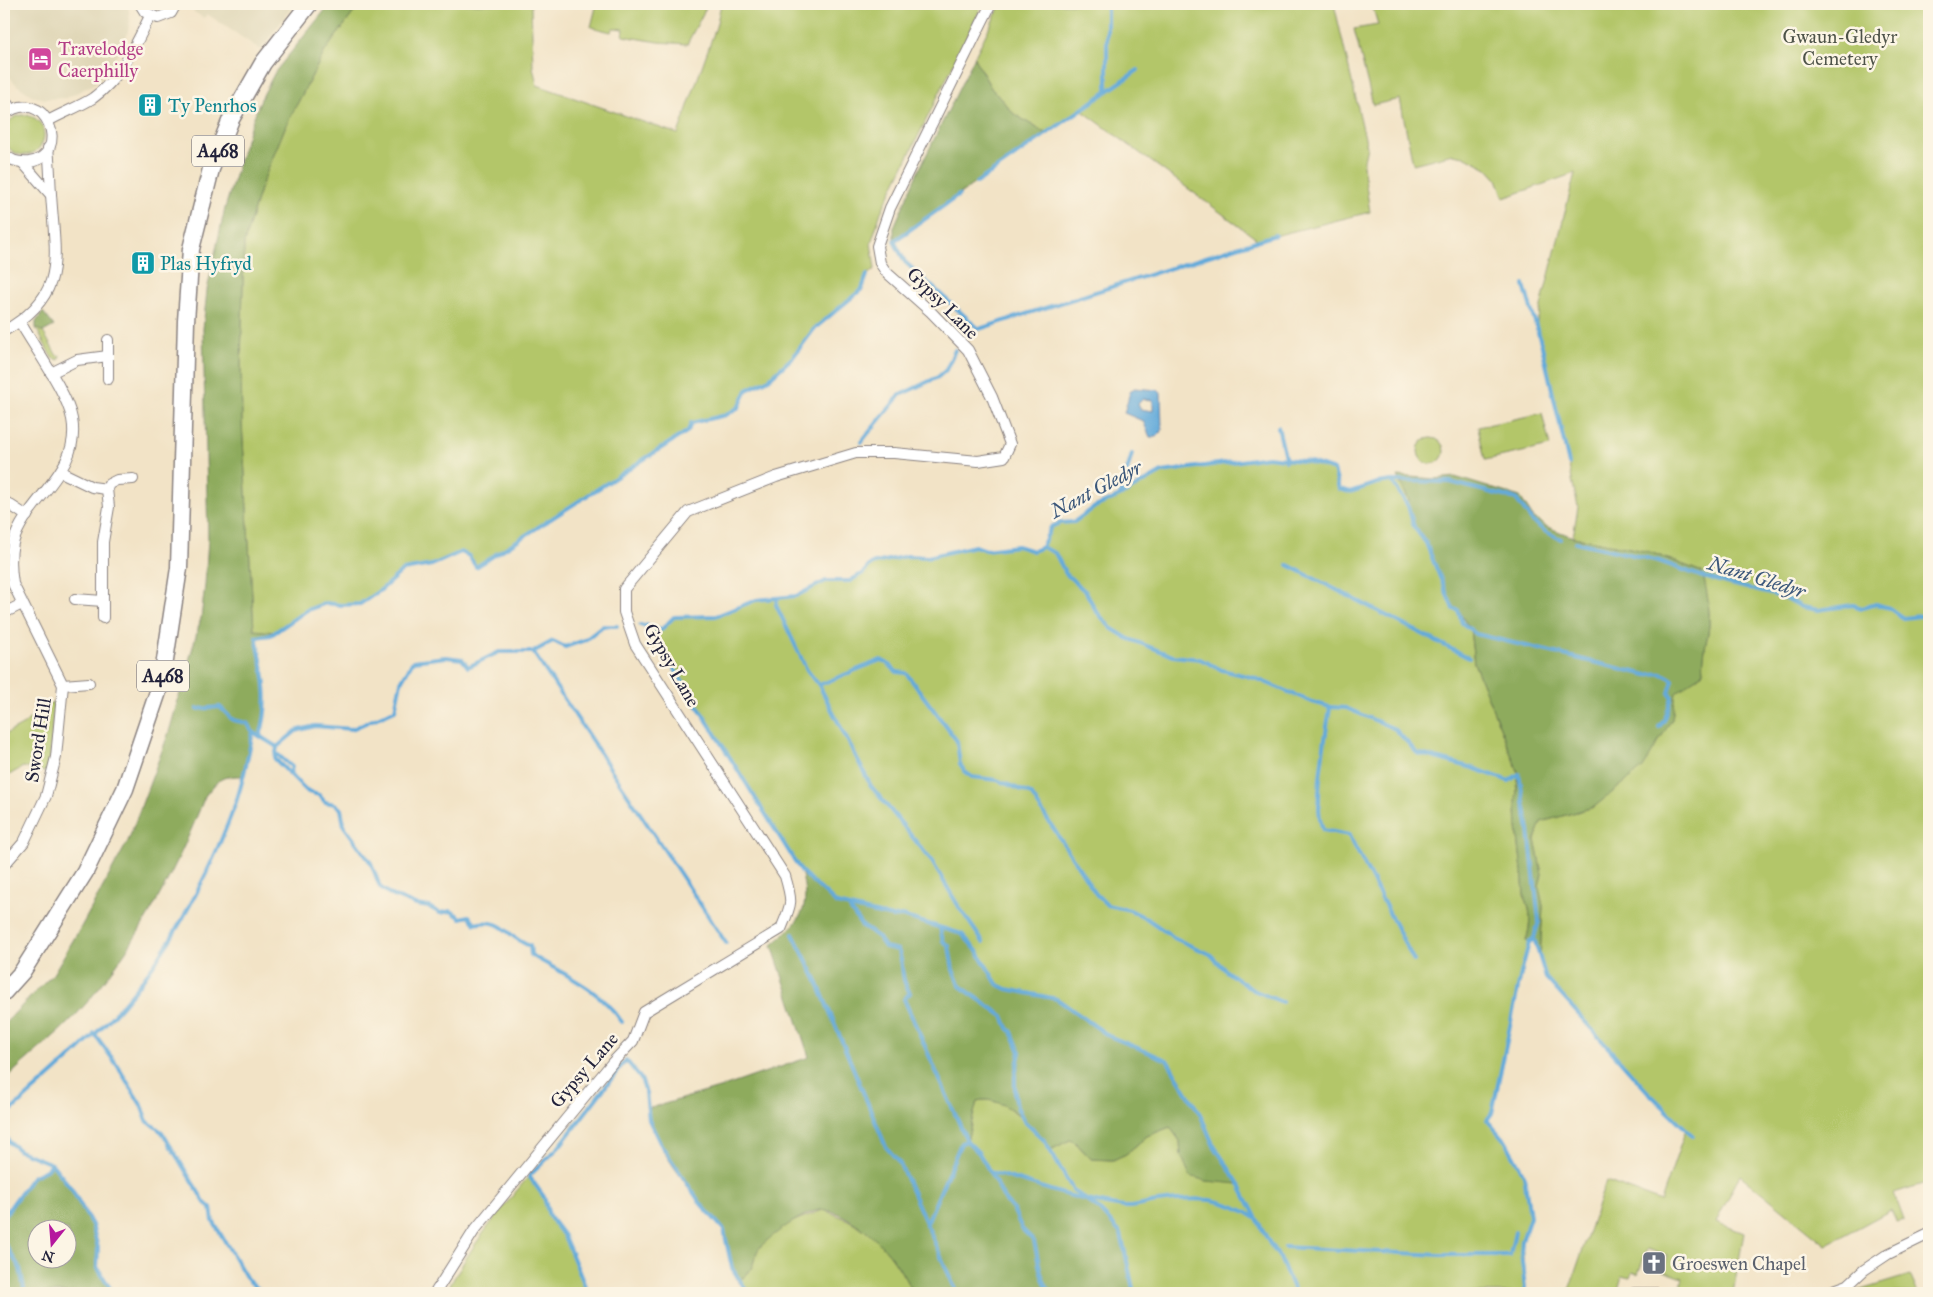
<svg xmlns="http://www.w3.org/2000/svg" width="1933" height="1297" font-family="'IM FELL Great Primer',serif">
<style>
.built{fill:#e0d7b7}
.green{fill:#b3c669;stroke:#6a7452}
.forest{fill:#8eab5d;stroke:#58664c;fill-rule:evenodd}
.water{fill:#63aada;stroke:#42668a;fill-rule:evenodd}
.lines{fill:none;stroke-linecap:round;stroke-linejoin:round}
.stream{stroke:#63aada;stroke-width:4}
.street-casing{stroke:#8a8280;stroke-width:12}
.primary-casing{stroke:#8a8280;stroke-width:19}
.street{stroke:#fff;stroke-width:10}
.primary{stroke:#fff;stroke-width:16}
.labels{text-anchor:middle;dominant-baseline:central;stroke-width:5;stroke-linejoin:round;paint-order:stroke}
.shield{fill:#fcf5e5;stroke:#63616e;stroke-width:1}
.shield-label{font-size:18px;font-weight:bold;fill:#22223b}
.park-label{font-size:19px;fill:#4e5349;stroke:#fcf5e5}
.hotel-label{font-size:19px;fill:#b23c85;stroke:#fcf5e5;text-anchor:start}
.culture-label{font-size:19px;fill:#0d838f;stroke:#fcf5e5;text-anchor:start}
.street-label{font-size:19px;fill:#22223b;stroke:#fcf5e5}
.worship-label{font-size:19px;fill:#5b616d;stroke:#fcf5e5;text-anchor:start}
.water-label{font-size:20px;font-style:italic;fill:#3c587b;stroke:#fcf5e5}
</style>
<rect width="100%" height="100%" fill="#fcf5e5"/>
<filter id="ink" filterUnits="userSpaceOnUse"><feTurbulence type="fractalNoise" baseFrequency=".02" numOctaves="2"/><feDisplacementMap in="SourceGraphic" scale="10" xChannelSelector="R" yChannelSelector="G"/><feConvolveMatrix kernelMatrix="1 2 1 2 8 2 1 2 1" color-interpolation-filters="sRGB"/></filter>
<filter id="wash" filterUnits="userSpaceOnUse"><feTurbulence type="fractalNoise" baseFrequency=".0096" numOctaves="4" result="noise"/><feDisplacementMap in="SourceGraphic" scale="20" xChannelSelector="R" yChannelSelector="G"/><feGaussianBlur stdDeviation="1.12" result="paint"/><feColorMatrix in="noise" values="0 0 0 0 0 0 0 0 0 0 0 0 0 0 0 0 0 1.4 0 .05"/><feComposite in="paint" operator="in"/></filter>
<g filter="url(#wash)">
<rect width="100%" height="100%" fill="#f2e3c6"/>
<!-- built -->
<g class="built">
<polygon points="4,4 128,4 130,21 127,35 109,71 94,84 66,98 45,99 33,96 18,86 4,71"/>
<polygon points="190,4 294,4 261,50 207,14 204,18 194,12"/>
</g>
<!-- green -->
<g class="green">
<polygon points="360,4 531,4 533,67 537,85 678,134 716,27 721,4 983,4 881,212 871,243 875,269 867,275 862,289 814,329 793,357 769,379 747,390 739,407 726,415 692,423 688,431 476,567 469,556 461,552 432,565 403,570 382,589 360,604 341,605 326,603 307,610 275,632 254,631 242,423 241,365 244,243 260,189 286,125 325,51"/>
<polygon points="592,4 708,4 687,44 658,42 623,36 624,29 613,28 611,32 591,27 596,7"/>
<polygon points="1001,4 1334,4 1367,147 1363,165 1370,212 1258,240 1080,109 1045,133 1014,114 991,88 974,58"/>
<path d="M1372,4H1929V1182L1894,1193L1904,1220L1897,1222L1891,1210L1826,1245L1740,1175L1716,1222L1744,1233L1733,1293H1701L1680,1288L1683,1278L1663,1271L1668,1256L1647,1249L1638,1274L1633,1272L1631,1278L1622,1276L1618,1290L1596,1293H1568L1606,1181L1661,1201L1686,1129L1647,1091L1546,978L1540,958L1543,906L1539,887L1542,874L1535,840L1541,822L1594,807L1672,719L1675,693L1704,672C1702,655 1707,642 1709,626C1710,607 1706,590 1702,572L1650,552L1573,537L1578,507L1550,380L1536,326L1575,173L1504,198L1497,179L1487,168L1464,156L1453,154L1413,164L1400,99L1373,105L1354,29L1378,25Z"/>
<circle cx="24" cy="135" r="20"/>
<polygon points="36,328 43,332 57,356 60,355 59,360 52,358"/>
<polygon points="1542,413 1550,446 1485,460 1478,427"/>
<circle cx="1431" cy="451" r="13"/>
<path d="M1268,457L1310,462L1334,470L1339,489L1350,492L1377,483L1399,481L1409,500L1414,527L1426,543L1453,609L1458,610L1470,629L1474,663L1519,774C1511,814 1522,854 1524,895C1532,910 1531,924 1526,941L1529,943L1492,1113L1487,1120L1506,1142L1524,1175L1530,1217L1522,1241L1525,1288L1523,1293H1134L1121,1234L1101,1211L1088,1201L990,1172L979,1153L967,1141L977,1101C1003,1093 1037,1130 1050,1150L1070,1140L1076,1143L1091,1159L1113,1160L1126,1154L1147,1136L1170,1127L1180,1141L1181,1155L1238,1184C1232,1171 1221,1158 1214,1145C1198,1117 1188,1085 1167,1060L1109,1036L1057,999L1007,989L997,984L962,934L903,916L892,917L837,904L801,871L647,625L661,630L674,617L716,616L756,600L796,596L826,581H850L863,573L871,564L907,556L928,557L975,546L986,550L1017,546L1033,551L1042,547L1051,527L1060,523L1074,522L1095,507L1120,496L1162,472Z"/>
<polygon points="54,702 49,773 23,767 4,778 4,735 24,724 42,706"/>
<path d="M529,1176L544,1197L549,1216L564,1236L588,1293H446C469,1248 497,1214 529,1176Z"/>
<path d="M823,1210C872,1226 890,1249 913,1293H748L738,1281C758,1269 750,1262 760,1246C774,1226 802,1218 823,1210Z"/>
<polygon points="1910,1275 1918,1293 1851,1293"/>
</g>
<!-- forest -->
<g class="forest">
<path d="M330,4H360L325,51L286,125L260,189L244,243L241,365L242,423L254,630L275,632L256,637C264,672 271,702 260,736L253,733L242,776C220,776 219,779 205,796C174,876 133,953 75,1016C54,1038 29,1056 7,1078L4,1086V1024L53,974L81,927L128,841L169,732L201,618L205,585L208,539L203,329L207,290L225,208L250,127L261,99L275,72Z"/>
<polygon points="974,58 991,88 1014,114 1045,133 894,241 894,227 916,176"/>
<polygon points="43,312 54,326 43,332 36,328 36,322"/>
<path d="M1398,476L1434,479L1455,477L1520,497L1533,517L1545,526L1573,537L1650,552L1702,572C1707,590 1710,607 1709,626C1707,642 1702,655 1704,672L1676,693L1672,719L1643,768L1594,807L1541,822L1535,840L1542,874L1539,887L1543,906L1540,958L1534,939L1529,943L1526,941C1531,924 1532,910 1524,895C1522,854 1511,814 1519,774L1474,663L1470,629L1458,610L1453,609L1426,543L1414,527L1408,506L1409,500Z"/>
<path d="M801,871L837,904L892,917L902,916L962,934L978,952L997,984L1007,989L1057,999L1109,1036L1167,1060L1200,1114L1213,1144L1239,1184L1206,1181L1190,1176L1181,1155L1180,1141L1170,1127L1147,1136L1126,1154L1113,1160L1091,1159L1076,1143L1070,1140L1050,1150C1038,1130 1003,1093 977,1101L967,1141L979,1153L990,1171L1088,1201L1101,1211L1121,1234L1134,1293H913C896,1261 888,1248 859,1226C849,1219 837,1211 824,1210C807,1209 775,1233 762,1245C750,1257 759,1268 738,1281C730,1265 730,1242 723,1229C718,1221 709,1213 703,1205C683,1181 651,1140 647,1109L726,1086L809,1057L772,945C802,919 811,911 801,871Z"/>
<path d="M52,1164L71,1188L92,1225L98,1248L97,1267L113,1293H4V1216L32,1177L46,1170ZM38,1230H68V1260H38Z"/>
</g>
<!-- water -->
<path class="water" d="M1134,388L1158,390L1161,393L1162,431L1156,437H1150L1143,421L1124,413L1130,392ZM1143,399L1153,400V411L1140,409L1138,404Z"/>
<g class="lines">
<!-- stream -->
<g class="stream">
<polyline points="1107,89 1107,4"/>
<polyline points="976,183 1138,70"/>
<polyline points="959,195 894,241 905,262 979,329 1275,235"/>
<polyline points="1524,285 1542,346 1569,464"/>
<polyline points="1278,427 1286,461"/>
<polyline points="861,442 900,395 938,377 946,370 955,350"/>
<path d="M1392,481L1408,506L1414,527L1426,543L1453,609L1458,610L1462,623L1476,634L1647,675C1657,672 1664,673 1673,680L1669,693L1672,697L1665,719L1659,727"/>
<polyline points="1120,495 1132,454"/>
<polyline points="1576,542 1659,561 1703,577 1786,598 1802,607 1818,610 1853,605 1862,608 1876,604 1889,608 1903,618 1929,615"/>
<polyline points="1042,547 1055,553 1066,574 1086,592 1096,611 1111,628 1127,638 1173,656 1200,659 1222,670 1255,678 1312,702 1330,707 1346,708 1395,729 1417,753 1473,768 1509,781 1519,774 1529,830 1539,921 1534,938 1529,943 1521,973 1492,1113 1487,1120 1506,1142 1524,1175 1530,1217 1522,1241 1521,1253 1525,1288 1523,1293"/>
<polyline points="1288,565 1469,658"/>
<polyline points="777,599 776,605 807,670 819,685 871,786 931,860 959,907 983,942"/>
<polyline points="640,625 661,630 674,617 716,616 756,600 796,596 826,581 850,581 863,573 871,564 907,556 928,557 975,546 986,550 1017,546 1033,551 1042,547 1051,527 1060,523 1074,522 1095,507 1120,496 1162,472 1268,457 1310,462 1334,470 1339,489 1350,492 1377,483 1392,481 1450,482 1516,499 1532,521 1546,532 1561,539"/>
<polyline points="647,625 801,871 837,904 892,917 902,916 962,934 978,952 997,984 1007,989 1057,999 1109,1036 1167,1060 1200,1114 1213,1144 1239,1184 1270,1244 1280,1258 1295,1293"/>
<polyline points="533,652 726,943"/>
<polyline points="819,685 881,660 887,663 897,672 906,673 957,741 960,764 965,772 972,777 997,780 1031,794 1096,894 1107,905 1130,910 1146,918 1176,939 1210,954 1226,971 1253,990 1282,1002"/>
<path d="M1330,707C1326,736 1312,804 1323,830L1349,835L1414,961"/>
<polyline points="197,709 220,707 233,720 247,723 253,732 277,747 296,731 315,726 352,729 395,710 401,682 413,661 446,657 462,659 468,667 499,652 533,652 553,641 565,647 585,640 603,626 617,626"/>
<path d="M260,736C271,702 264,672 256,637L271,635L307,610L326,603L341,605L360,604L382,589L403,570L432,565L461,552L469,556L476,567L688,431L691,423L726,415L739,407L747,390L769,379L793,357L814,329L862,289L867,275"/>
<path d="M277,747L275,759L308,792L319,795L325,802L335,804L341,809L344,826L371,863L380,887L391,895L416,905L429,907L440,913L451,911L461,918L469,916L475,924C505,917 505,937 530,946L531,955C565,975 600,989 622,1022"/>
<polyline points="276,753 292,767 290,774"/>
<path d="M850,909L861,925L878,937L885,947L898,950C905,965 899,977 910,993L904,999L967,1141L979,1153L990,1172L1006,1202L1013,1209L1022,1229L1034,1241L1041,1273L1049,1293"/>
<polyline points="940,928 943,941 949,946 953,970 960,986 1003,1016 1008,1028 1012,1032 1020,1052 1015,1076 1015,1095 1017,1107 1024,1121 1044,1140 1073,1190 1101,1211 1121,1234 1134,1293"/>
<polyline points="793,934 816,979 886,1147 899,1162 957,1293"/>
<polyline points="1534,938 1546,978 1647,1091 1693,1136"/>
<polyline points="94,1033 117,1065 141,1105 147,1121 162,1132 205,1203 211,1208 213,1221 247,1279 263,1293"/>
<path d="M4,1117C50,1075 103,1033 141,982C181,930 214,863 236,802C244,779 248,755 253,732"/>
<polyline points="4,1133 9,1142 20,1151 52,1164 71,1188 92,1225 98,1248 97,1267 113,1293"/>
<path d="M990,1172C1035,1184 1078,1201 1124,1207C1135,1208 1147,1203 1158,1202C1196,1197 1225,1196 1257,1219"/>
<polyline points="4,1216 32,1177 46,1170 52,1164"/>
<polyline points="926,1225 961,1143 967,1141"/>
<polyline points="4,1243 20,1268 25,1293"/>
<polyline points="1284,1247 1440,1255 1510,1255 1515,1232"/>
<polyline points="588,1293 564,1236 549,1216 544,1197 529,1176 559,1147 626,1060 641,1079 646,1093 649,1120 660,1143 701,1204 724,1230 732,1268 748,1293"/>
</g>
</g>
</g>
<g filter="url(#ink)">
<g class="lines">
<defs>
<g id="street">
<polyline points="140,4 145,12 158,18 171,13 176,4"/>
<polyline points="4,98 11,110"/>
<path d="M4,115C46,82 73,156 29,162C19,163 11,161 4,154"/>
<path d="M48,121C62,113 79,107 93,98C121,78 135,46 150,16"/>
<polyline points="23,163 51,195"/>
<path d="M4,331C68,295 55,258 51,194C50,179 50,164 48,148"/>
<polyline points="108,356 108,340"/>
<polyline points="51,373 77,360 108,356 108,379"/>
<polyline points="61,472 92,487 107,489"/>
<polyline points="4,501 27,516"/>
<polyline points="75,599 103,601"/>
<polyline points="4,613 22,604"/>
<polyline points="103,618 103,542 109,507 107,489 109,484 117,480 133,479"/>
<polyline points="63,685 89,683"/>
<path d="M4,865L24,842L46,796L56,757L63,685L13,584C11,571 10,556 13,543C26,498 82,472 72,419C67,392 34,347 20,322"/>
<path d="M435,1293L474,1231L612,1063L633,1041L644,1012L781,929C792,903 793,903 785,876L635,644L624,612V589L688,512L776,477L856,453H894L978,461L1004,457L1010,444L992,397L968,350L931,312L886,272L880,263L877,246L890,208L991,4"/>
<polyline points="1634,1293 1682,1293"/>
<polyline points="1826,1293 1848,1285 1864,1270 1888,1254 1929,1234"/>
</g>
<polyline id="primary" points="4,992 22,972 85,872 125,789 162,680 179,568 186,321 191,249 211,169 231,119 263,63 309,4"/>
</defs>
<!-- street casing -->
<use href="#street" class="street-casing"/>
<!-- primary casing -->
<use href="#primary" class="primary-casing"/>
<!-- street -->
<use href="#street" class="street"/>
<!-- primary -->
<use href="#primary" class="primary"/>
</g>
</g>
<!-- icons -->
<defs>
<symbol id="hotel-square" viewBox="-11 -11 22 22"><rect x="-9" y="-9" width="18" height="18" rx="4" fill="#d1479c" stroke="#fcf5e5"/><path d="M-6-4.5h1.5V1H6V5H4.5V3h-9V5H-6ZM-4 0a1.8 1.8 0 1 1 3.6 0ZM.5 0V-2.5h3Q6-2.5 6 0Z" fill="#fff"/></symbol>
<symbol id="building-square" viewBox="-11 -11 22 22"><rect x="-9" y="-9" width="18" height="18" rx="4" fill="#0f9aa8" stroke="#fcf5e5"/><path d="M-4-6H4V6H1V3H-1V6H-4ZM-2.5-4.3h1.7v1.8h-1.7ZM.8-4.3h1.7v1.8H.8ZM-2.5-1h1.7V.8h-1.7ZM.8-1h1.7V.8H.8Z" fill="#fff"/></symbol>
<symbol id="church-square" viewBox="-11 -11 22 22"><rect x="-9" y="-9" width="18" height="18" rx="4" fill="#6b7280" stroke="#fcf5e5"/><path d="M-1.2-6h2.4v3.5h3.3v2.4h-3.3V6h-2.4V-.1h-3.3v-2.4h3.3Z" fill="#fff"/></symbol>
</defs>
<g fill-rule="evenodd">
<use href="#hotel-square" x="26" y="45" width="28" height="28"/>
<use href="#building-square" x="136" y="91" width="28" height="28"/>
<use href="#building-square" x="129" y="249" width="28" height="28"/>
<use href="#church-square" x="1640" y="1249" width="28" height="28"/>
</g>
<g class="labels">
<!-- shield labels -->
<g class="shield">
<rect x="192" y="135.5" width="52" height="31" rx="4"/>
<rect x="137" y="660.5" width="52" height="31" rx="4"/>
</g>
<g class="shield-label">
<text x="218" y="151">A468</text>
<text x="163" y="676">A468</text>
</g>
<!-- park labels -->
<g class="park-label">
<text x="1840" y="36">Gwaun-Gledyr<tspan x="1840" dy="22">Cemetery</tspan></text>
</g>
<!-- hotel labels -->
<g class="hotel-label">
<text x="58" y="48">Travelodge<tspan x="58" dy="22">Caerphilly</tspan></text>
</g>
<!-- culture labels -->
<g class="culture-label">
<text x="168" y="105">Ty Penrhos</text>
<text x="160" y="263">Plas Hyfryd</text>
</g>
<!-- street labels -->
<g class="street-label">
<text transform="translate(943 303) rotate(45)">Gypsy Lane</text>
<text transform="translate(672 665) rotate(60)">Gypsy Lane</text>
<text transform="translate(38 740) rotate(-81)">Sword Hill</text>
<text transform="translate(584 1070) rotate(-49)">Gypsy Lane</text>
</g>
<!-- worship labels -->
<g class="worship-label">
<text x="1672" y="1263">Groeswen Chapel</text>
</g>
<!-- water labels -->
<g class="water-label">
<text transform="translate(1096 489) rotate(-28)">Nant Gledyr</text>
<text transform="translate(1757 577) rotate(17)">Nant Gledyr</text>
</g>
</g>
<!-- margin -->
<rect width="1933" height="1297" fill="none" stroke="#fcf5e5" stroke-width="20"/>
<!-- north arrow -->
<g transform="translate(52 1244) rotate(197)"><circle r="24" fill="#fcf5e5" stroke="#a5a1a1"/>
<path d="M0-4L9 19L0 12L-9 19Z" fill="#b5179e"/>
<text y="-8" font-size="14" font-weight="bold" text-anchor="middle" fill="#22223b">N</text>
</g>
</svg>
